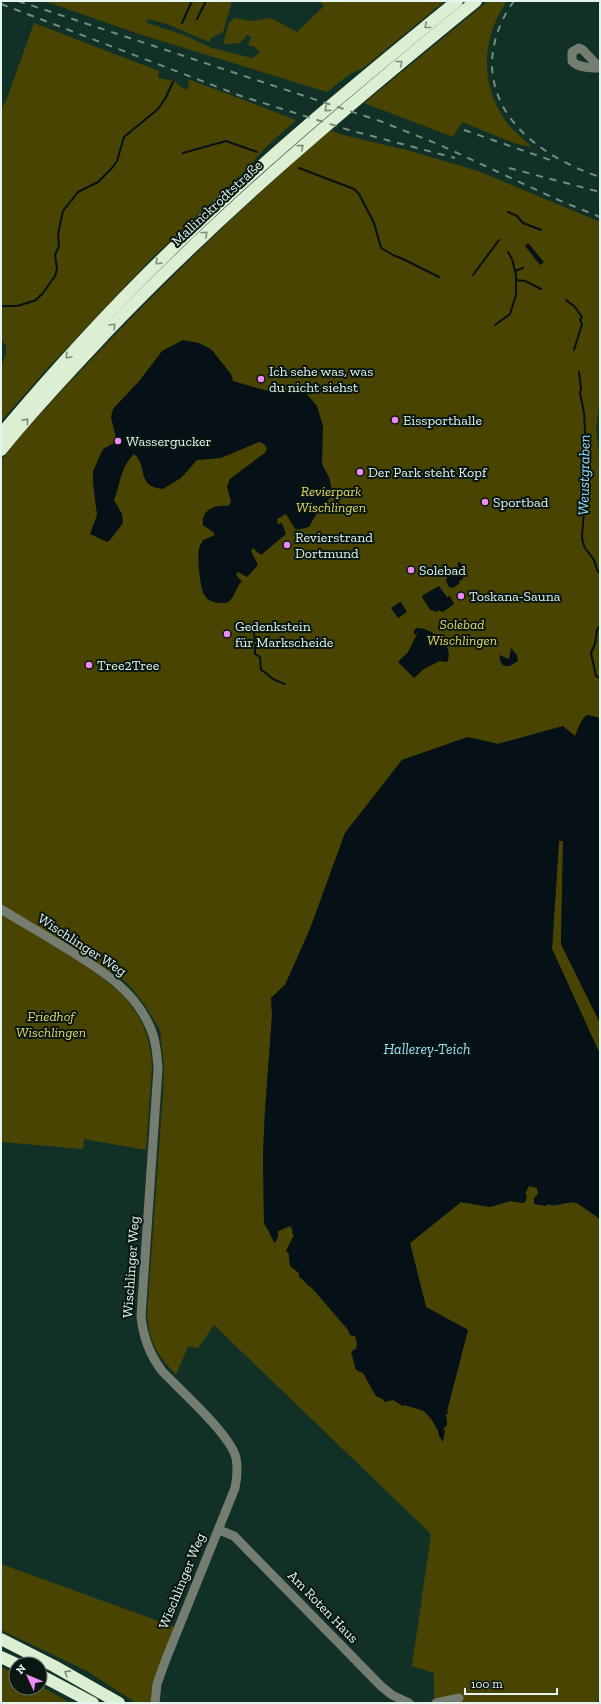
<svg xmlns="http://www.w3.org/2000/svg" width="601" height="1704" font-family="'Zilla Slab',serif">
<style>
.green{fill:#4a4402}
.water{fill:#051116}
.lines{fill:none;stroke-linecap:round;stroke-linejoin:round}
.stream{stroke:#051116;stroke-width:2}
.minor{stroke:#757c70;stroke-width:9}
.highway{stroke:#dcefd2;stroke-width:12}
.rail{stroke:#748d82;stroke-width:2;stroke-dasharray:7 7;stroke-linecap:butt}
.oneway{stroke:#7d8d7b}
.poi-dot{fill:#ef8bf7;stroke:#091611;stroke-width:1.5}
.labels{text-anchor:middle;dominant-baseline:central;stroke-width:4;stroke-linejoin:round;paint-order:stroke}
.street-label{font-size:14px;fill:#e3f5ec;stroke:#091611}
.poi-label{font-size:14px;fill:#e3f5ec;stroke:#091611;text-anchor:start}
.park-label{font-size:14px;font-style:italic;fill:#e4d767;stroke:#091611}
.water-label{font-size:15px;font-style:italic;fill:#9bdefe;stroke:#091611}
</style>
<rect width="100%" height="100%" fill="#123126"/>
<!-- green -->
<g class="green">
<polygon points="44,1 232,1 223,32 211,38 209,42 167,24 148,19 144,30 147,23 184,35 212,48 252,58 260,53 255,47 248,45 251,37 247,35 240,43 223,44 229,23 234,18 252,21 271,18 297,32 324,6 319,1 445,1 362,69 350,74 327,92 142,35"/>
<path d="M488,1H507C482,38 479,81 505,120C512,130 522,138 531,146L530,147L514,143L462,122L453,137L364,103Z"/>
<polygon points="34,23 159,71 158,78 174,81 185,90 189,87 188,79 296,120 267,146 247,169 153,257 47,369 1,421 1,367 6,354 6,346 1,339 1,109 6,101"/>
<path d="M330,130L343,135L410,151L478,171L600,222V399L596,428L600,464V718L588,715L584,717L575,736L553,729L498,744L468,737L402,760L345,833L310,929L285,985L271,998L272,1015L265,1111L263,1154L264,1224C271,1232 269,1235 274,1243L278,1231L290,1226L294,1235L288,1248L290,1266L299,1273L300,1277C306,1281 306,1285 312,1288L345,1327L355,1336L357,1344L356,1349L352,1350L357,1370L363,1373L376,1396L383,1399L393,1400L403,1406L404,1405L424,1411L432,1420L443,1441V1429L447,1425L446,1414L448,1413L447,1411L468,1330L426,1307L410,1243L461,1202L490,1207L510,1201L523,1203L528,1187L529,1186L537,1188L538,1194L534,1198V1201L554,1206L572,1202L577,1203L600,1219V1694L597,1703H443L434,1701V1673L412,1666L431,1534L214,1325L198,1348L188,1346L176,1375C156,1352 150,1345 147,1314L163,1094L164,1066L160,1030L145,1005L130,986L112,970L105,980C135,1003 151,1029 152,1067L146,1150L84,1139L83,1149L1,1142V460C34,418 72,380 109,341C180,267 252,198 330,130Z"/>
<polygon points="559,841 563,841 561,944 600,1023 600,1054 552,949"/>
<polygon points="1,1564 178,1628 155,1703 136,1703 87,1671 1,1630"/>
<polygon points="1,1667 16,1674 16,1688 40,1688 40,1686 71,1703 1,1703"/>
</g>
<!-- water -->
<g class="water">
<polygon points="528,243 544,262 540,265 525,246"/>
<path d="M183,340L199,343L211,349L231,374L233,381L271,392L298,389L304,391L317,406L323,426L322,464L329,477L332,491L330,498L318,511L309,527L296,530L286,514L277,519L278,524L282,523L286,534L261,555L253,548L251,551L258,565L247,577L238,572L236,575L242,581C235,588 235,599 226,603C219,603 209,603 205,596C200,590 197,556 199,549C199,546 202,543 203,540L215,535L213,532L203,525C201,510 215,504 228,506L231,502L227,486L230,479L266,452L267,448L264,444L259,442L221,458L197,460L181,478L163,489C135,486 149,467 134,454C120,468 121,482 114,500L122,514L123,523L110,540L107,542L90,534L97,515L93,483V471L103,449L114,443L116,438L111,417L113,409L140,380L162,351Z"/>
<polygon points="458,562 460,562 465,574 463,576 463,579 459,581 460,583 453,588 449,587 446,581 448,574 458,569"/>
<polygon points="439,586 447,597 450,596 454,604 443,612 438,610 437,612 430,610 422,597 423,595"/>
<polygon points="400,602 401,602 407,612 398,618 391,608"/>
<path d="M417,628C432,628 456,646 447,662L440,661L442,660L424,669L414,678L398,662L408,652L418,632L415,635L414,634V630Z"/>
<polygon points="511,648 517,655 518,661 510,666 504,666 501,663 499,655 509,659"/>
<path d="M588,715L600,718V1023L561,944L563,841H559L552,949L600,1054V1219L577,1203C567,1200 558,1207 548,1204L546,1206L534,1204V1198L538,1194L537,1188L529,1186L525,1193L527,1197L525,1202L523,1203L510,1201L490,1207L461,1202L410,1243L426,1307L468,1330L447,1411L449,1413L446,1414L447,1425L443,1429L445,1430L443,1442L439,1436L438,1430L432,1420L424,1411L405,1405L403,1406L393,1400L384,1402L383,1399L376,1396L363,1373L356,1370L351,1352L356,1349L357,1344L355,1336L350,1335L347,1328L312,1288C306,1285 306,1281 299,1277V1273L290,1266L289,1254L286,1251L294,1235L292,1233L293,1229L290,1226L278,1231V1237L275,1243C270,1235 270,1231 264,1224L263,1154L265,1111L272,1015L271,998L285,985L310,929L345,833L402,760L468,737L498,744L563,726L575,736C578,729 581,718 588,715Z"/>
</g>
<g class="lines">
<!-- stream -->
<g class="stream">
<polyline points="197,19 206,1"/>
<polyline points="182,23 192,1"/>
<polyline points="183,153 226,141 257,152"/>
<polyline points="299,168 354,189 359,194 374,223 381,248 393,255 403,259 439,277"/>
<polyline points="508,212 517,216 523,223 541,230"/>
<polyline points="515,271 523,268"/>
<polyline points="473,275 499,240"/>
<polyline points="516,280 525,281 541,289"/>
<polyline points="566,300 575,307 582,317 580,320 582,324 574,350"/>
<polyline points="1,306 17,306 27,303 36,300 43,293 55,276 57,269 55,255 59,246 58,234 63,211 78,192 98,182 112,168 117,161 124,137 158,109 165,99 173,82"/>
<polyline points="495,325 510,314 516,295 516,275 512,259 508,252"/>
<path d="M579,372L581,389L580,393L584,413L587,466L582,537C584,551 587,549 594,560C596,564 596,570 600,574"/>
<polyline points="600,625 597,630 595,644 591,653 596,676 600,678"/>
<polyline points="254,634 255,641"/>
<path d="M255,645V654L260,657L261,670C265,671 265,673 269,676C273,680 280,682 285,684"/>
</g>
<!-- minor -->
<g class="minor">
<path d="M600,68L583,50L579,48L572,52V61C578,68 591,68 600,68"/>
<path d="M1,909C22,922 43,934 64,947C98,968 134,989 150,1027C156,1040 157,1055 158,1069L141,1316C143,1337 149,1354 162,1371C180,1390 231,1435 236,1458C238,1468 237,1478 235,1488L166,1659L157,1684L155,1703"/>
<polyline points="219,1530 234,1536 381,1686 392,1695 409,1703"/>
<polyline points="436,1703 459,1698"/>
</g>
<!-- highway -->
<g class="highway">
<path d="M1,434C60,364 122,296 189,233C274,151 365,76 457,1"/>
<path d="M1,450C33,410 69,372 104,335C219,214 347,106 476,1"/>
<polyline points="1,1639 54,1666 119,1703"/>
<polyline points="1,1657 16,1664"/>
<polyline points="40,1675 93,1703"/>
</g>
<!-- rail -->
<g class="rail">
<polyline points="18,1 380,121 440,145 556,199 600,217"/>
<path d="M514,1C500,20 492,42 492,66C494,125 550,160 600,177"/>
<polyline points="1,4 241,96 349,130 455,158"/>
<polyline points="464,130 556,162"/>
<polyline points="509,168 600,192"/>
</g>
</g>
<!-- one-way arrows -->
<defs><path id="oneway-chevron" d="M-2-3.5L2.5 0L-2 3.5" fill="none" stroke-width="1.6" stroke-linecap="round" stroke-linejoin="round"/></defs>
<g class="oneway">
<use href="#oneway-chevron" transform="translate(427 26) rotate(141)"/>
<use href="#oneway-chevron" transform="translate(400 63) rotate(-39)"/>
<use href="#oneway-chevron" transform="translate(327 109) rotate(139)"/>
<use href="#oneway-chevron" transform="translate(301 147) rotate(-41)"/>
<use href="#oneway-chevron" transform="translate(205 234) rotate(-43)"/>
<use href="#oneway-chevron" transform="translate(158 262) rotate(136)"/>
<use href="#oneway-chevron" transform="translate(113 326) rotate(-46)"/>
<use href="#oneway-chevron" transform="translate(68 356) rotate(133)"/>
<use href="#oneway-chevron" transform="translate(26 421) rotate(-49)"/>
<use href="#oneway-chevron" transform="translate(67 1673) rotate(-151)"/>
</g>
<!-- markers -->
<g class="poi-dot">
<circle cx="261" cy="379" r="4"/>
<circle cx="395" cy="420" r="4"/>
<circle cx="118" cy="441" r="4"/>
<circle cx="360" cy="472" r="4"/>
<circle cx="485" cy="502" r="4"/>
<circle cx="287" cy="545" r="4"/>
<circle cx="411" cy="570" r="4"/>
<circle cx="461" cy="596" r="4"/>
<circle cx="227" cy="634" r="4"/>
<circle cx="89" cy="665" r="4"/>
</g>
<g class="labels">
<!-- street labels -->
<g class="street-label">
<text transform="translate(217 203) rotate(-43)">Mallinckrodtstraße</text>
<text transform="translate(82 945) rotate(33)">Wischlinger Weg</text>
<text transform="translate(131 1267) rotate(-86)">Wischlinger Weg</text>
<text transform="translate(182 1581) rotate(-68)">Wischlinger Weg</text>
<text transform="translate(323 1607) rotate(46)">Am Roten Haus</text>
</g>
<!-- poi labels -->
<g class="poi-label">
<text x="269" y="371">Ich sehe was, was<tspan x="269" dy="16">du nicht siehst</tspan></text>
<text x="403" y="420">Eissporthalle</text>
<text x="126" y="441">Wassergucker</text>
<text x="368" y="472">Der Park steht Kopf</text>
<text x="493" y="502">Sportbad</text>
<text x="295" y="537">Revierstrand<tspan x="295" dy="16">Dortmund</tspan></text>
<text x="419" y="570">Solebad</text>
<text x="469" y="596">Toskana-Sauna</text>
<text x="235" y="626">Gedenkstein<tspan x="235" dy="16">für Markscheide</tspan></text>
<text x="97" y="665">Tree2Tree</text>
</g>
<!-- park labels -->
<g class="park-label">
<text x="331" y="491">Revierpark<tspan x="331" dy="16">Wischlingen</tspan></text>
<text x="462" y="624">Solebad<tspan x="462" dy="16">Wischlingen</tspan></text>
<text x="51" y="1016">Friedhof<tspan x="51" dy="16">Wischlingen</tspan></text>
</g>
<!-- water labels -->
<g class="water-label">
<text transform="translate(584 475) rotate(-89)">Weustgraben</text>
<text x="427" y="1049">Hallerey-Teich</text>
</g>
</g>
<!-- border -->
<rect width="601" height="1704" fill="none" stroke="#e3f5ec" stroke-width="4"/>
<!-- north arrow -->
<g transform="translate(28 1676) rotate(314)"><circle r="19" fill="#091611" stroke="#606f69"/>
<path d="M0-3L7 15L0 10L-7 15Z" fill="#ef8bf7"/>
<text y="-6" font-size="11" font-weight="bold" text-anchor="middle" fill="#e3f5ec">N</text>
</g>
<!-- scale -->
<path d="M465 1688v6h92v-6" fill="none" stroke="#e3f5ec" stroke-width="2"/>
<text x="471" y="1688" font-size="12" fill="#e3f5ec" stroke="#091611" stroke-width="3" paint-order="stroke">100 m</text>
</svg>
